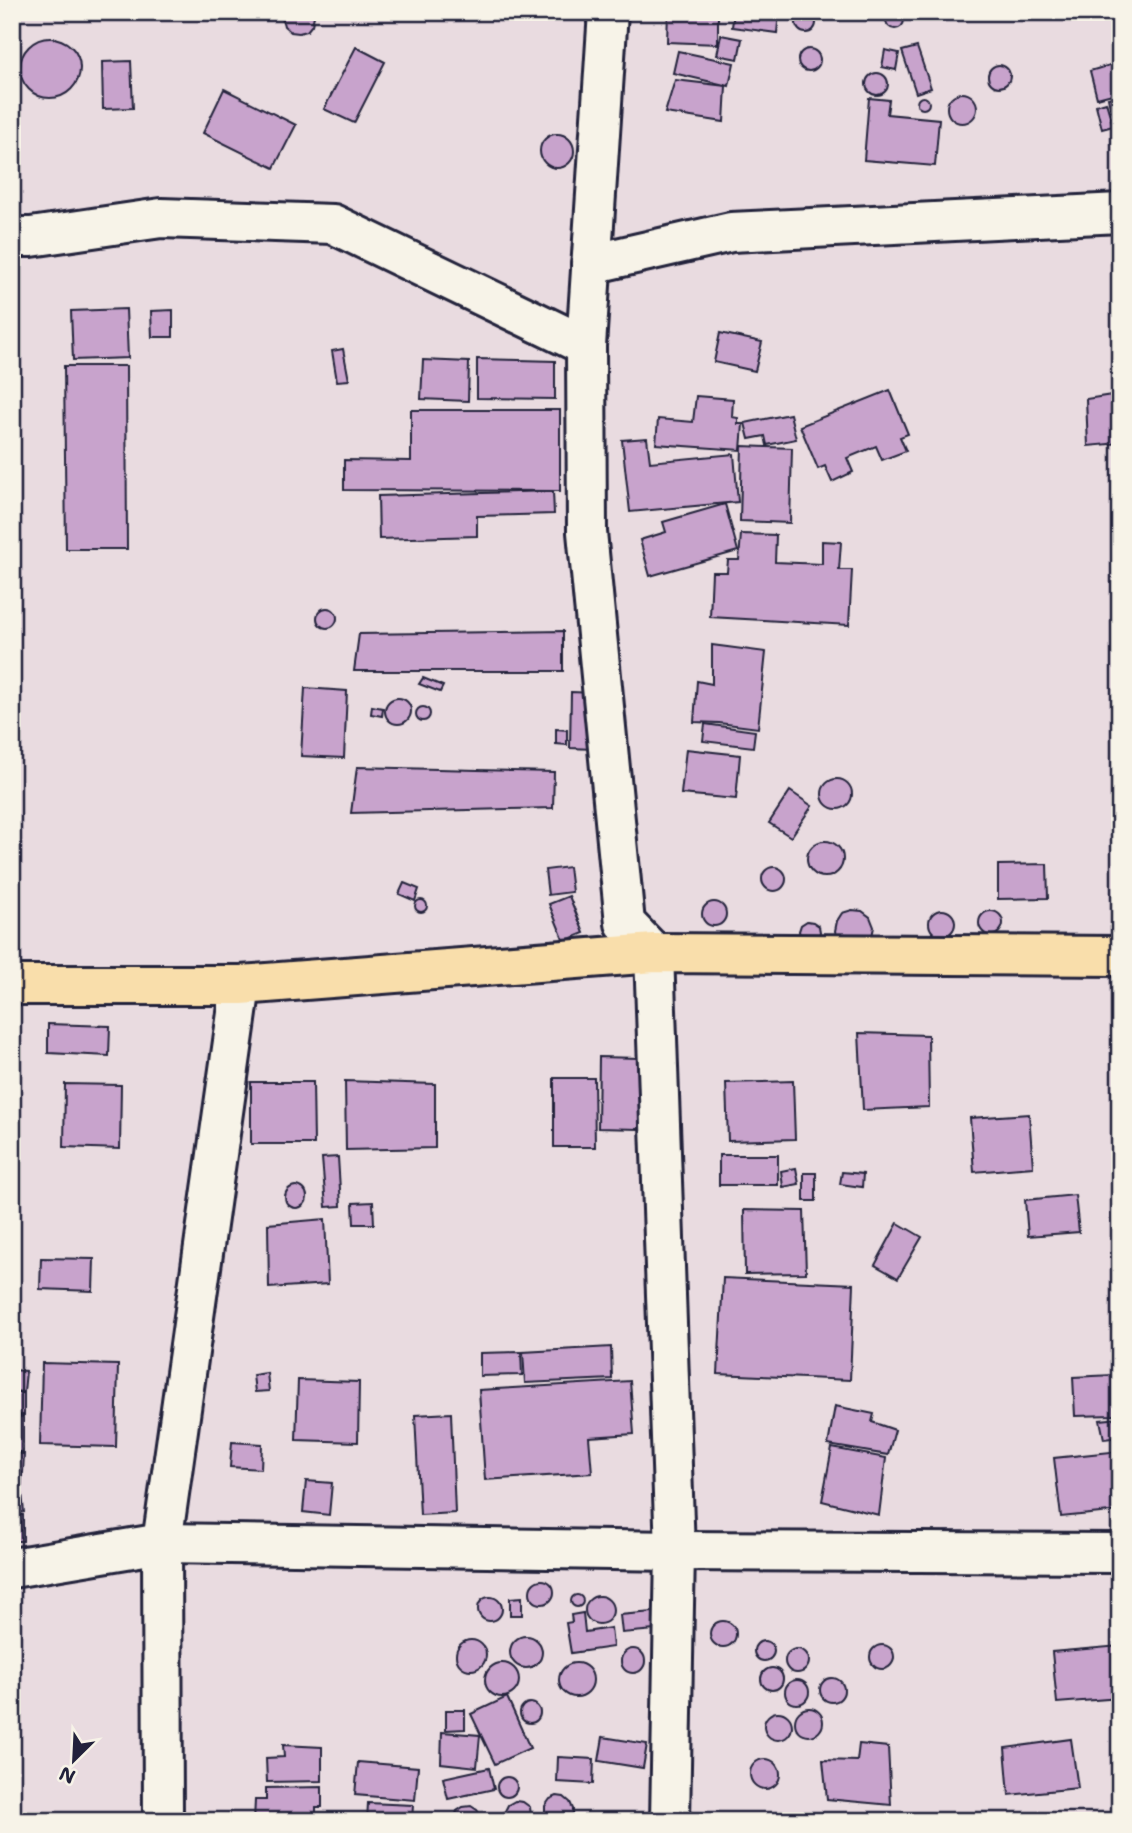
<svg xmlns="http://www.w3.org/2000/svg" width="1132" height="1833" font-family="'Shantell Sans',sans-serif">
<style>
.building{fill:#c8a3cc;stroke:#22223b;stroke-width:2}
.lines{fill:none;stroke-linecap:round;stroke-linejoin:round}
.minor-casing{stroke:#22223b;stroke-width:44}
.major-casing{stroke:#22223b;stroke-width:44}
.minor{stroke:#f7f3e8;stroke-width:38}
.major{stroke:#f9deab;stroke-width:38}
</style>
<rect width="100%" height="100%" fill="#e9dbe0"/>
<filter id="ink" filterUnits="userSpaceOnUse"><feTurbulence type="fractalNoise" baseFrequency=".0143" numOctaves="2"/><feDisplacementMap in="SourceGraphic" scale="14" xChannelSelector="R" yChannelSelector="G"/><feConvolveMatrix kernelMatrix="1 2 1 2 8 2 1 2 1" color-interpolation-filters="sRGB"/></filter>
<g filter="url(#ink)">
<!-- building -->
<g class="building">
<circle cx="895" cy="20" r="9"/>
<polygon points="283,12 313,12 314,16 312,25 307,31 299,33 291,32 284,26 282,18"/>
<polygon points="668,12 718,12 718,44 667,42"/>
<polygon points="734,12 779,12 777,33 732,27"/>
<polygon points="954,12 978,12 968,18 962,18"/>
<circle cx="806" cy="23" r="10"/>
<polygon points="721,35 742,39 738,59 717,55"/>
<circle cx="50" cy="68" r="30"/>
<polygon points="356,47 385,62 354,123 324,109"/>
<polygon points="917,47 931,88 916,93 902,51"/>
<circle cx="809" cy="60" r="11"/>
<polygon points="885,50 899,53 896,70 882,67"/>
<polygon points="678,51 734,63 729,86 673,73"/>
<polygon points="131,61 133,108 103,109 102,62"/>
<polygon points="1120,62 1120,92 1097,98 1090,71"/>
<circle cx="999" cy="76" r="11"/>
<circle cx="877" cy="84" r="11"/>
<polygon points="675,80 726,86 724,122 665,113"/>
<polygon points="224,89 296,125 274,168 203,133"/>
<circle cx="962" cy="108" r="15"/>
<polygon points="1120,96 1120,124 1114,126 1108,98"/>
<circle cx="923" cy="103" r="6"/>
<polygon points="869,98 889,100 887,114 939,119 935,166 864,160"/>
<polygon points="1106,102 1113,126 1102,129 1096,105"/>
<circle cx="557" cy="151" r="17"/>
<polygon points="126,309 128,358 73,360 71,311"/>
<polygon points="173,310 173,337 152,337 151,311"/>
<polygon points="720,333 762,342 755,371 714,362"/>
<polygon points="343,349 349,380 337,381 332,351"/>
<polygon points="477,359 555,361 555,399 477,398"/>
<polygon points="423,360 469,362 468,401 421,399"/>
<polygon points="64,366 126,366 127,549 66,549"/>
<polygon points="890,390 908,434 900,437 906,451 882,460 876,446 847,458 853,472 832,482 825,466 818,469 800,426"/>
<polygon points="1112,395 1120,443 1088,446 1086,399"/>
<polygon points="696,396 733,399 732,417 738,418 738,424 743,424 741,450 656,444 658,419 693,422"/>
<polygon points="411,410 560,410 560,491 344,490 344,460 411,461"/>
<polygon points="790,414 796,439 767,445 765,436 749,439 745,423"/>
<polygon points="647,438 650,462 734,454 738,502 630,512 622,440"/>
<polygon points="742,446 792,448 790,523 740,521"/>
<polygon points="553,491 554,514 477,516 477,536 379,539 378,496"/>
<polygon points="725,504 738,551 650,576 640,540 666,532 663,522"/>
<polygon points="741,534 776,535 775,562 822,564 822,541 841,542 839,570 852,570 849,625 710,617 712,572 727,572 728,560 739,560"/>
<circle cx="327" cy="618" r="10"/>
<polygon points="563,631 563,671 354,671 359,634"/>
<polygon points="712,645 766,652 758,728 719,723 694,722 697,681 712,684"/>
<polygon points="423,678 443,686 440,692 419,684"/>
<polygon points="305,688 347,691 344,758 301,756"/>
<polygon points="571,692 594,693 593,749 570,748"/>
<circle cx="398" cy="711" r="13"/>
<polygon points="372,706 383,708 382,716 371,714"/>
<circle cx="423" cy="714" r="7"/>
<polygon points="705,724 755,731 753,747 703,741"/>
<polygon points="556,729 567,730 567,745 556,744"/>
<polygon points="686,749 740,755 736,799 681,794"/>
<polygon points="357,767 554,772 553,808 351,813"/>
<circle cx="837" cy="794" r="15"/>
<polygon points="790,791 812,806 791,837 769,823"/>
<circle cx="825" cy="859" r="18"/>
<polygon points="1047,864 1048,898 998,899 998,865"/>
<polygon points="569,867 572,892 548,895 545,870"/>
<circle cx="774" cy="879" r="12"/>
<polygon points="404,883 419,889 415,901 399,894"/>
<polygon points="569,896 584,933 564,941 549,904"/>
<circle cx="421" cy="906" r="6"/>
<circle cx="714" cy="914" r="12"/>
<circle cx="942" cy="923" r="13"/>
<polygon points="852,910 862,911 870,917 874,927 872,936 839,941 835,931 837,921 842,913"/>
<circle cx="991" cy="923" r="12"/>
<polygon points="807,921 813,922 819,926 820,932 818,938 801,937 799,931 801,925"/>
<polygon points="48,1024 110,1026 109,1056 48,1053"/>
<polygon points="859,1033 928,1035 929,1107 863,1110"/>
<polygon points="599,1057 640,1058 639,1129 598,1128"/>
<polygon points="554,1078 594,1078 595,1147 554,1147"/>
<polygon points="345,1081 435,1084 435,1148 346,1150"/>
<polygon points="793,1081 795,1139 728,1141 726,1083"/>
<polygon points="251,1082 313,1082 314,1144 251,1144"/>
<polygon points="65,1084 121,1085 120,1149 64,1147"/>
<polygon points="1029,1114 1033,1167 974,1172 970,1118"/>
<rect x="719" y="1155" width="59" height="30"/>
<polygon points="338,1157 341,1206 326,1207 322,1158"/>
<polygon points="796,1168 799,1184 783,1187 781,1171"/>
<polygon points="842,1172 863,1174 862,1187 840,1184"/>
<rect x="804" y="1173" width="12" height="28"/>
<circle cx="296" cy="1197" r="11"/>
<polygon points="1075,1195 1079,1232 1028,1236 1025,1200"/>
<polygon points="373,1202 374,1224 354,1224 353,1203"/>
<polygon points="744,1210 804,1211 806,1273 745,1274"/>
<polygon points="325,1219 328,1284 269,1288 268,1224"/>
<polygon points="898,1223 922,1237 898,1278 875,1265"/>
<polygon points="41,1258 94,1259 93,1291 40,1289"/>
<polygon points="723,1278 854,1284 850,1380 718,1374"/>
<polygon points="611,1347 612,1379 525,1383 523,1352"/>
<polygon points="521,1352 522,1375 480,1376 480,1353"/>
<polygon points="42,1363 118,1365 116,1447 40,1445"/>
<polygon points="12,1370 26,1371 24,1392 12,1391"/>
<polygon points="267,1373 269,1391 255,1392 253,1375"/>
<polygon points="1113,1375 1114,1415 1075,1416 1073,1377"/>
<polygon points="298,1380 359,1382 358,1442 296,1440"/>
<polygon points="630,1381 634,1434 589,1437 592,1473 485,1480 479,1390"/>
<rect x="12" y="1393" width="12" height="22"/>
<polygon points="835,1406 874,1414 872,1422 895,1430 888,1455 828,1445"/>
<polygon points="451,1413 455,1513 420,1515 415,1415"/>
<polygon points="12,1416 23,1417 23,1452 12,1452"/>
<polygon points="1120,1418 1120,1437 1104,1439 1100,1420"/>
<polygon points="232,1442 262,1444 261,1469 230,1467"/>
<polygon points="832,1448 886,1458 879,1515 822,1501"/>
<polygon points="1120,1451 1120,1511 1061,1517 1054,1458"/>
<polygon points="12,1454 24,1454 23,1473 12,1472"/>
<polygon points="12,1474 22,1475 21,1493 12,1493"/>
<polygon points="306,1481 332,1483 329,1515 303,1512"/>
<polygon points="22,1493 24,1512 12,1513 12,1494"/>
<rect x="12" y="1515" width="11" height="26"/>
<circle cx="542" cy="1592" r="12"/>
<circle cx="577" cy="1601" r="6"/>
<circle cx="599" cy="1610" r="14"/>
<circle cx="490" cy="1609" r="12"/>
<polygon points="522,1597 522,1615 510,1615 510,1598"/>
<polygon points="664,1611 666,1629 622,1633 620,1615"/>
<polygon points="583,1613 585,1632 611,1628 613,1647 571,1653 566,1623 572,1622 571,1615"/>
<circle cx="723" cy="1634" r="13"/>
<circle cx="526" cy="1652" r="16"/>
<circle cx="471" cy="1655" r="15"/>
<circle cx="764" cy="1651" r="10"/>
<circle cx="882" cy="1657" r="12"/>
<polygon points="1120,1646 1120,1698 1057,1703 1052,1652"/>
<circle cx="633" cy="1661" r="12"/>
<circle cx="797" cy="1661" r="12"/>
<circle cx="576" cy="1680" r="17"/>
<circle cx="502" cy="1680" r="17"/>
<circle cx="772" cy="1679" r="11"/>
<circle cx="832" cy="1690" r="12"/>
<circle cx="797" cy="1692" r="12"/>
<polygon points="507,1697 530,1748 495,1764 471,1714"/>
<circle cx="530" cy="1713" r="10"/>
<circle cx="809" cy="1722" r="14"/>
<polygon points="446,1710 465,1710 465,1729 446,1730"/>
<circle cx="778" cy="1726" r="14"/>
<polygon points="442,1732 480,1735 477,1767 441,1763"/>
<polygon points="603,1737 647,1744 643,1768 599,1761"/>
<polygon points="1071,1739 1078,1788 1009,1795 1005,1748"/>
<polygon points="859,1744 888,1747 891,1805 827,1799 823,1760 857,1761"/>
<polygon points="283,1745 322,1747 322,1781 267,1782 266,1758 284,1757"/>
<polygon points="558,1757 594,1759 593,1784 557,1782"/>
<circle cx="765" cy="1774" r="15"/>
<polygon points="358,1762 418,1767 415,1800 355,1795"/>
<polygon points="489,1768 494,1789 448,1799 443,1778"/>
<circle cx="507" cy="1787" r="10"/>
<polygon points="322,1787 322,1807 316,1807 316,1821 254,1821 255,1800 266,1800 266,1788"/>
<polygon points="557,1796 564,1797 570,1802 573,1809 573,1816 569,1821 548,1820 545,1813 545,1806 550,1799"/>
<polygon points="515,1801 523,1802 530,1807 531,1816 529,1821 505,1821 504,1813 508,1805"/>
<polygon points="368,1803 413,1805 412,1821 367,1820"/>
<polygon points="471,1806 477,1810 481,1816 482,1821 454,1821 457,1811 463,1807"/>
</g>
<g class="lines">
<defs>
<g id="minor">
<polyline points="608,12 586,346 587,532 625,923 654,953 675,1551 670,1821"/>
<polyline points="12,237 31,237 161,218 333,224 586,346"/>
<polyline points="591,264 731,232 1120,213"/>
<polyline points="12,1568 162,1543 675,1551 1120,1553"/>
<polyline points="163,1821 162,1543 241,985"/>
</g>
<polyline id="major" points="12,985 241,985 654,953 1120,956"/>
</defs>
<!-- minor casing -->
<use href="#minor" class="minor-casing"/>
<!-- major casing -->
<use href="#major" class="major-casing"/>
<!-- minor -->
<use href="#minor" class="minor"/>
<!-- major -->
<use href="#major" class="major"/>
</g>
</g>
<!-- margin -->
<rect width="1132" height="1833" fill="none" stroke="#f7f3e8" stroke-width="42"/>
<rect x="21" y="21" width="1090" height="1791" fill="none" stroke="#22223b" stroke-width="2.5" filter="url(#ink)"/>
<!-- north arrow -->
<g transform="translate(74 1760) rotate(204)" stroke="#f7f3e8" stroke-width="5" paint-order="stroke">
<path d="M0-5L12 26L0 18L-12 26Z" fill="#22223b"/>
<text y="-10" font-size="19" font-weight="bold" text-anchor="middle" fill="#22223b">N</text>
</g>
</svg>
